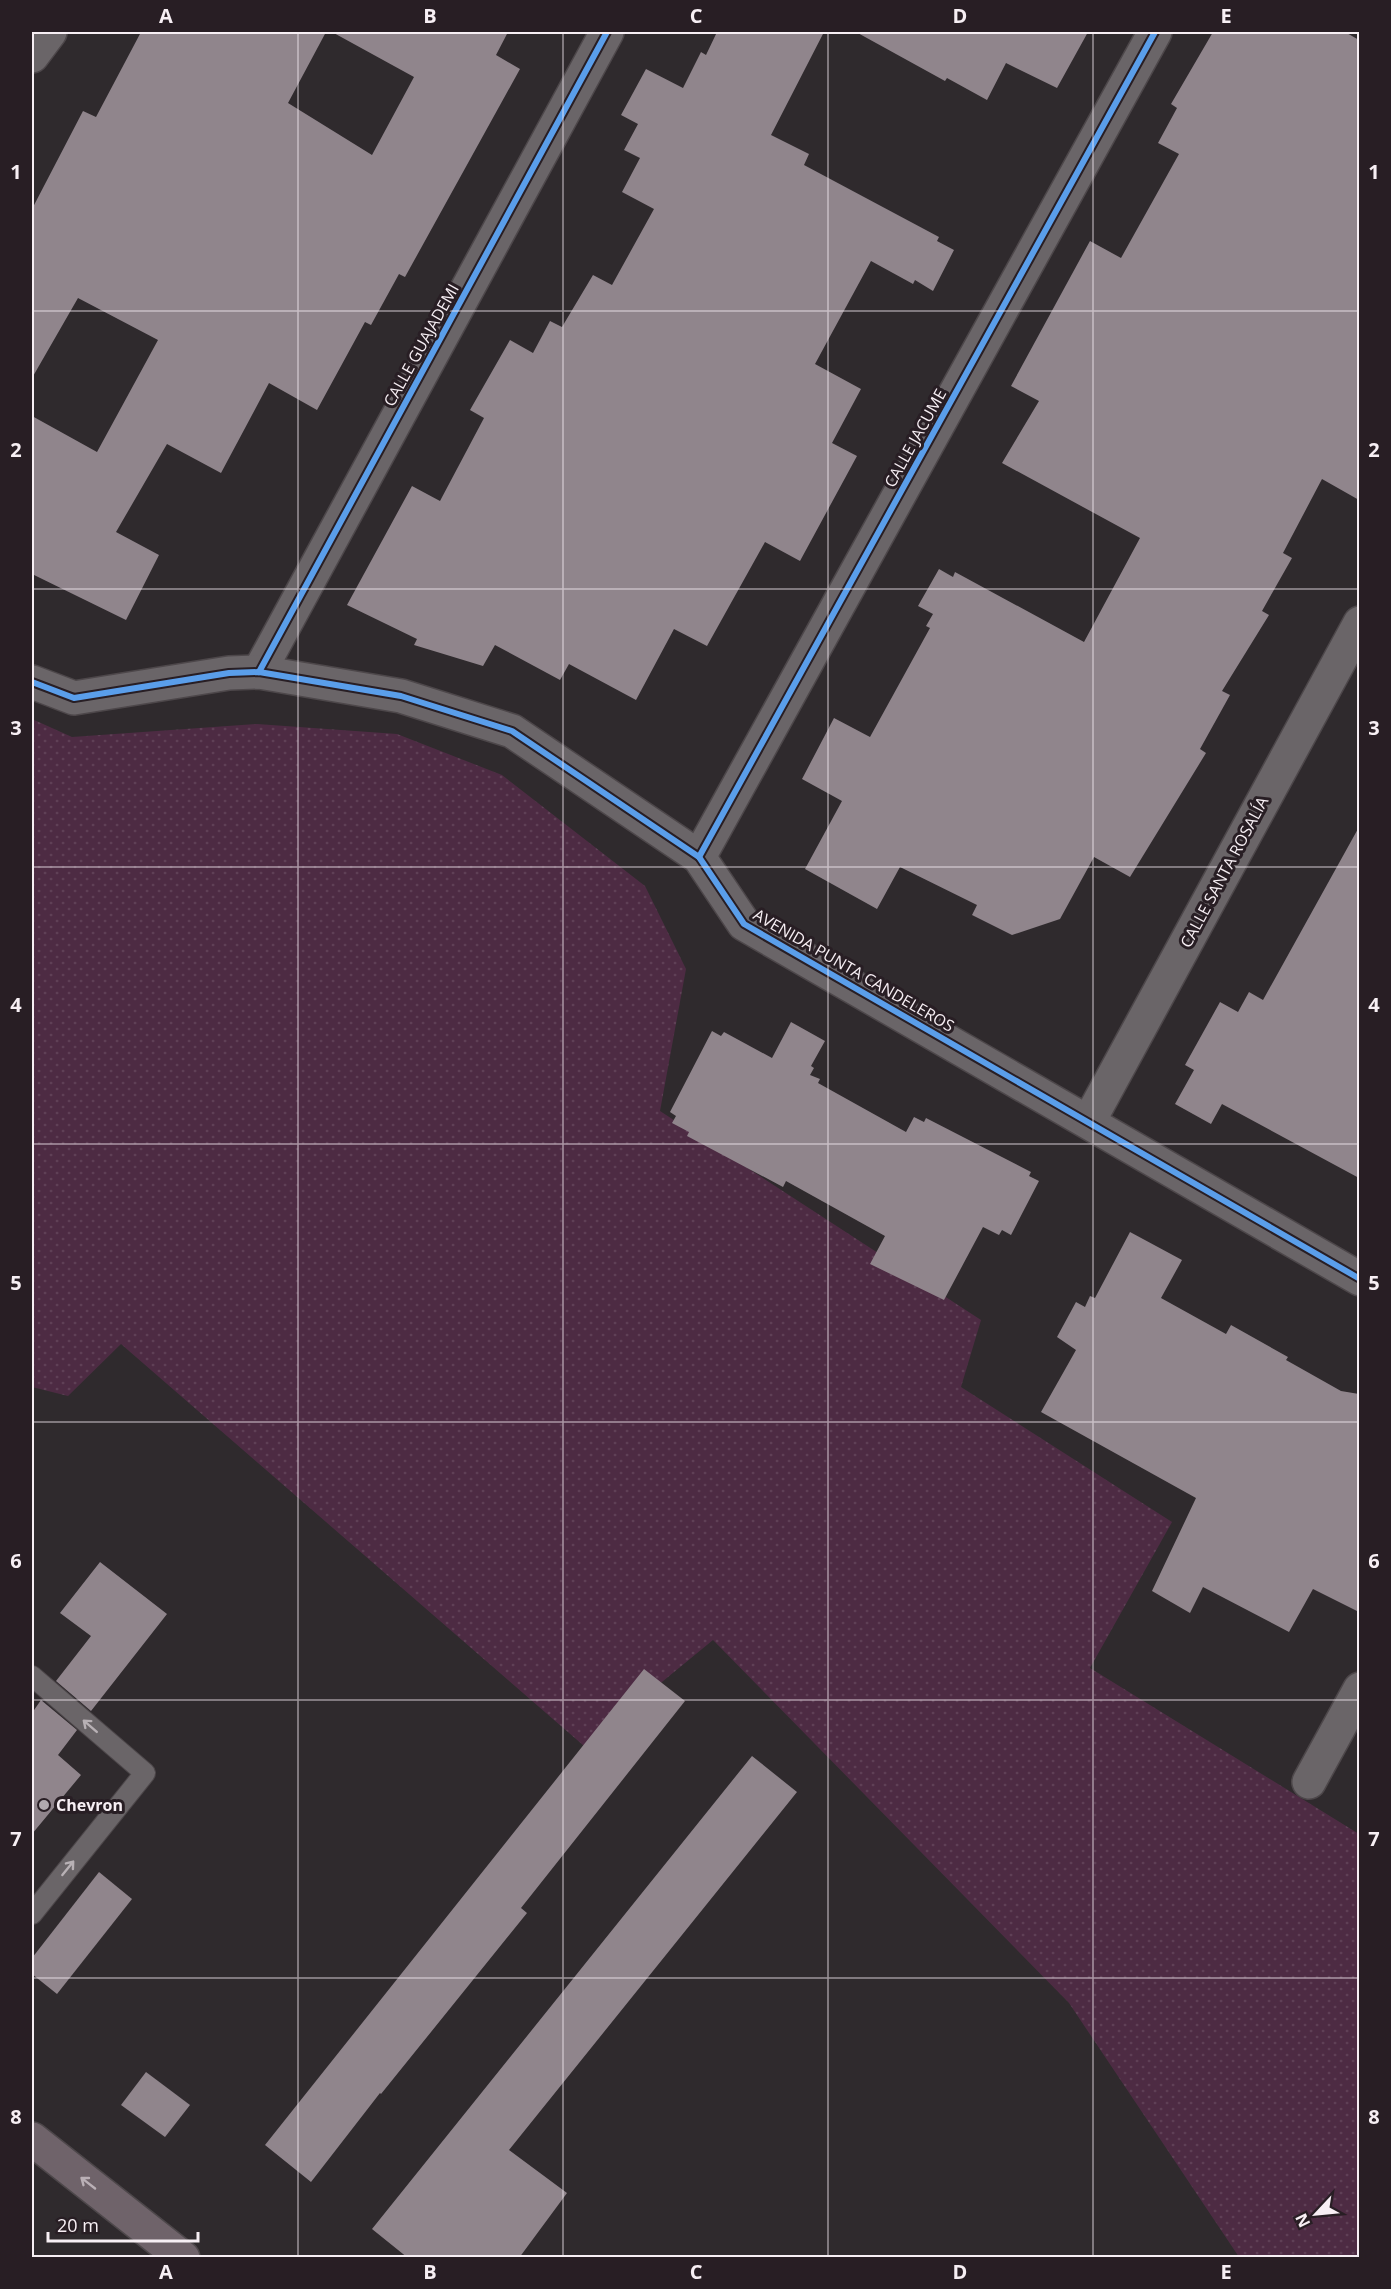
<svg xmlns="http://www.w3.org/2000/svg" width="1391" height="2289" font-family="'Open Sans',sans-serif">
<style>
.grass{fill:url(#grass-dots)}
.building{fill:#90858c}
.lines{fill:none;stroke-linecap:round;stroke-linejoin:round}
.service-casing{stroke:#4d474a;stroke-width:22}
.minor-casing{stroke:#4d474a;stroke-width:36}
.primary-casing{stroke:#4d474a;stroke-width:36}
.service{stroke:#6a6568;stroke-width:20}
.minor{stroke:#6a6568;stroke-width:33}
.primary{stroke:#6f636a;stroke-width:33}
.cycleway-casing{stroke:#281e24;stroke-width:10}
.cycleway{stroke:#5a9eea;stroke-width:6}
.oneway{stroke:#b8b1b5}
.oneway2{stroke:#bab0b6}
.grid{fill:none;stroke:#f7eff4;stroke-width:1.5;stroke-opacity:0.55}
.poi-dot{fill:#b1aaae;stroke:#281e24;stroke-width:2}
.labels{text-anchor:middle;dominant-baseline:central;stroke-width:6;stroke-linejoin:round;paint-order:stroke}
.street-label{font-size:16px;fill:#f7eff4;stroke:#281e24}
.poi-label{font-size:16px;font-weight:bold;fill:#f7eff4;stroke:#281e24;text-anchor:start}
.neatline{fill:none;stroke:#f7eff4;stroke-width:2}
.grid-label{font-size:20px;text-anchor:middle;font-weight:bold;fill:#f7eff4}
</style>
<defs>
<pattern id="grass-dots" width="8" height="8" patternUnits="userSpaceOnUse" patternTransform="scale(1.5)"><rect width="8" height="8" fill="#4d2b43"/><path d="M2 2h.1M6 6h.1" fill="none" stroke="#5f4056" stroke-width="1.8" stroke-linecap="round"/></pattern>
</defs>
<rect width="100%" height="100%" fill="#2f2a2d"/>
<!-- grass -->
<polygon class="grass" points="32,719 72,737 257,724 397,734 502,775 645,886 686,969 660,1111 981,1320 961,1387 1172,1522 1090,1668 1359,1834 1359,2257 1239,2257 1069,2003 713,1640 584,1746 121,1344 68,1396 32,1387"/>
<!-- building -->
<g class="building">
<polygon points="141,32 326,32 288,103 372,155 414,77 332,32 508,32 496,55 520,69 405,277 399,274 371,325 365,322 317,410 269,383 221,473 167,444 116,532 159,555 126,620 32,574 32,416 97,452 158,340 78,298 32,378 32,209 83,111 96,117"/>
<polygon points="717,32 824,32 771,135 809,154 804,165 939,237 937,241 954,250 933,291 915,280 913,284 871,261 815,364 861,389 832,443 857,456 800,561 765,542 707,646 674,629 636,700 569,664 560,680 495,645 483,666 414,645 417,639 347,605 412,486 440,501 484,418 470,410 510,340 533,353 550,321 562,327 593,275 612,285 654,209 622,192 640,158 624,150 638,124 621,115 646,69 683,88 701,52 706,55"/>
<polygon points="856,32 1088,32 1057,88 1006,63 987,100 947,78 945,81"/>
<polygon points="1213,32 1345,32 1359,40 1359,500 1322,479 1283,553 1292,558 1262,611 1269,615 1222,691 1230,695 1200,749 1206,753 1130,877 1094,857 1060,919 1012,935 972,915 977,905 900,867 877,909 805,869 842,801 802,779 834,718 870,737 930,628 926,626 933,614 918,606 939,569 953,577 955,572 1084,642 1140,538 1002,463 1039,401 1011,386 1090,241 1121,258 1179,154 1158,143 1177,108 1171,104"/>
<polygon points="1359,827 1359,1178 1222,1104 1211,1124 1175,1104 1194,1070 1185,1065 1220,1002 1238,1012 1249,992 1263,1000"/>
<polygon points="791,1022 825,1041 811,1066 814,1068 810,1075 820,1079 818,1083 906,1132 914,1117 924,1122 926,1118 1031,1172 1029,1176 1039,1181 1011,1235 1002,1230 999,1235 983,1227 944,1300 870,1264 885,1236 786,1181 783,1187 687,1136 689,1132 672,1123 676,1116 670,1112 712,1031 721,1036 724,1032 772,1058"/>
<polygon points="1130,1232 1182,1260 1161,1298 1226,1334 1231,1325 1288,1357 1286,1360 1341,1391 1359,1394 1359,1612 1313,1589 1289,1632 1203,1587 1190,1613 1152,1591 1196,1498 1041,1412 1076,1350 1057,1337 1076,1302 1085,1307 1090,1296 1095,1298"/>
<polygon points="100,1562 167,1614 91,1711 56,1681 91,1636 60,1613"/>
<polygon points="644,1669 685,1701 521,1908 527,1913 381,2094 380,2093 311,2182 265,2145"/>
<polygon points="41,1700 77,1730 58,1755 81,1775 32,1834 32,1713"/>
<polygon points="752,1756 797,1792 509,2150 567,2193 519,2258 408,2258 372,2229"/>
<polygon points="99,1872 132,1899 57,1994 32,1974 32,1958"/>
<polygon points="146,2072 190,2105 165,2137 121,2105"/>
</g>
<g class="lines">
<defs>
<polyline id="service" points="32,1676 145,1773 32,1914"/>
<g id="minor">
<polyline points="32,56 50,32"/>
<polyline points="259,672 607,32"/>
<polyline points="32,682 74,698 229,673 259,672 401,696 512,731 699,857 744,924 1360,1279"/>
<polyline points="699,857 1155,32"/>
<polyline points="1089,1121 1360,623"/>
<polyline points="1309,1782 1360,1689"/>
</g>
<polyline id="primary" points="32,2139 183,2258"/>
</defs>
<!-- service casing -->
<use href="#service" class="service-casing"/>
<!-- minor casing -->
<use href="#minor" class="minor-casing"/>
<!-- primary casing -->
<use href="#primary" class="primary-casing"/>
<!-- service -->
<use href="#service" class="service"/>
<!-- minor -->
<use href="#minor" class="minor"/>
<!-- primary -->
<use href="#primary" class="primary"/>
<defs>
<g id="cycleway">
<polyline points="259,672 607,32"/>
<polyline points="32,682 74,698 229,673 259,672 401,696 512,731 699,857 744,924 1360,1279"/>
<polyline points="699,857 1155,32"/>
</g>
</defs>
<!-- cycleway casing -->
<use href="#cycleway" class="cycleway-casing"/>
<!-- cycleway -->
<use href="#cycleway" class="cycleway"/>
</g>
<!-- one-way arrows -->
<defs><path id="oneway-shaft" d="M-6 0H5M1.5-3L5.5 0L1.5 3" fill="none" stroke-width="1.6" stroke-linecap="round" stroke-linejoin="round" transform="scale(1.5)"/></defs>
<g class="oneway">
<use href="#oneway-shaft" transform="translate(90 1726) rotate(-139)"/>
<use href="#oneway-shaft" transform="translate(68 1868) rotate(-51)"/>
</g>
<use class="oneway2" href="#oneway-shaft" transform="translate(88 2183) rotate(-142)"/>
<!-- grid -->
<path class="grid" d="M298,32V2258M563,32V2258M828,32V2258M1093,32V2258M32,311H1360M32,589H1360M32,867H1360M32,1144H1360M32,1422H1360M32,1700H1360M32,1978H1360"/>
<!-- markers -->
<circle class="poi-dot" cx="44" cy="1805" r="6"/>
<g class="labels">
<!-- street labels -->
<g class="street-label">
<text transform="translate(421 345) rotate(-61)">CALLE GUAJADEMI</text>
<text transform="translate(915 438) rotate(-61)">CALLE JACUME</text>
<text transform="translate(1224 872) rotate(-62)">CALLE SANTA ROSALÍA</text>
<text transform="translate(854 970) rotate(30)">AVENIDA PUNTA CANDELEROS</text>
</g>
<!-- poi labels -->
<g class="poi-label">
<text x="56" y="1805">Chevron</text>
</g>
</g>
<!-- border -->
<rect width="1391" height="2289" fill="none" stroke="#281e24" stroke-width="66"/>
<!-- north arrow -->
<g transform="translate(1316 2214) rotate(244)" stroke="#281e24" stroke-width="4.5" paint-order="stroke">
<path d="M0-4.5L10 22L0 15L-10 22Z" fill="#f7eff4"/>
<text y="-9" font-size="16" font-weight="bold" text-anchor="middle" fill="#f7eff4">N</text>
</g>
<!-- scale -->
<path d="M48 2232v9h150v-9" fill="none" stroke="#f7eff4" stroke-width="3"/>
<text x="57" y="2232" font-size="18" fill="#f7eff4" stroke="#281e24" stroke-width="4.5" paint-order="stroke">20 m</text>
<rect x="33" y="33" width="1325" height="2223" class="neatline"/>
<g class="grid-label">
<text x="166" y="23">A</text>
<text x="430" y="23">B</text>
<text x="696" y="23">C</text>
<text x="960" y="23">D</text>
<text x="1226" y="23">E</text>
<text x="16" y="179">1</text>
<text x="1374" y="179">1</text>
<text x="16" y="457">2</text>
<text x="1374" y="457">2</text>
<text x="16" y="735">3</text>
<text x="1374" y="735">3</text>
<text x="16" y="1012">4</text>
<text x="1374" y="1012">4</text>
<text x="16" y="1290">5</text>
<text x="1374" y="1290">5</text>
<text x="16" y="1568">6</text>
<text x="1374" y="1568">6</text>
<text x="16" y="1846">7</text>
<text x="1374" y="1846">7</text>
<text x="16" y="2124">8</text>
<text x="1374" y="2124">8</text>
<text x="166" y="2279">A</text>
<text x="430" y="2279">B</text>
<text x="696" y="2279">C</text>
<text x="960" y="2279">D</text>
<text x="1226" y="2279">E</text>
</g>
</svg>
